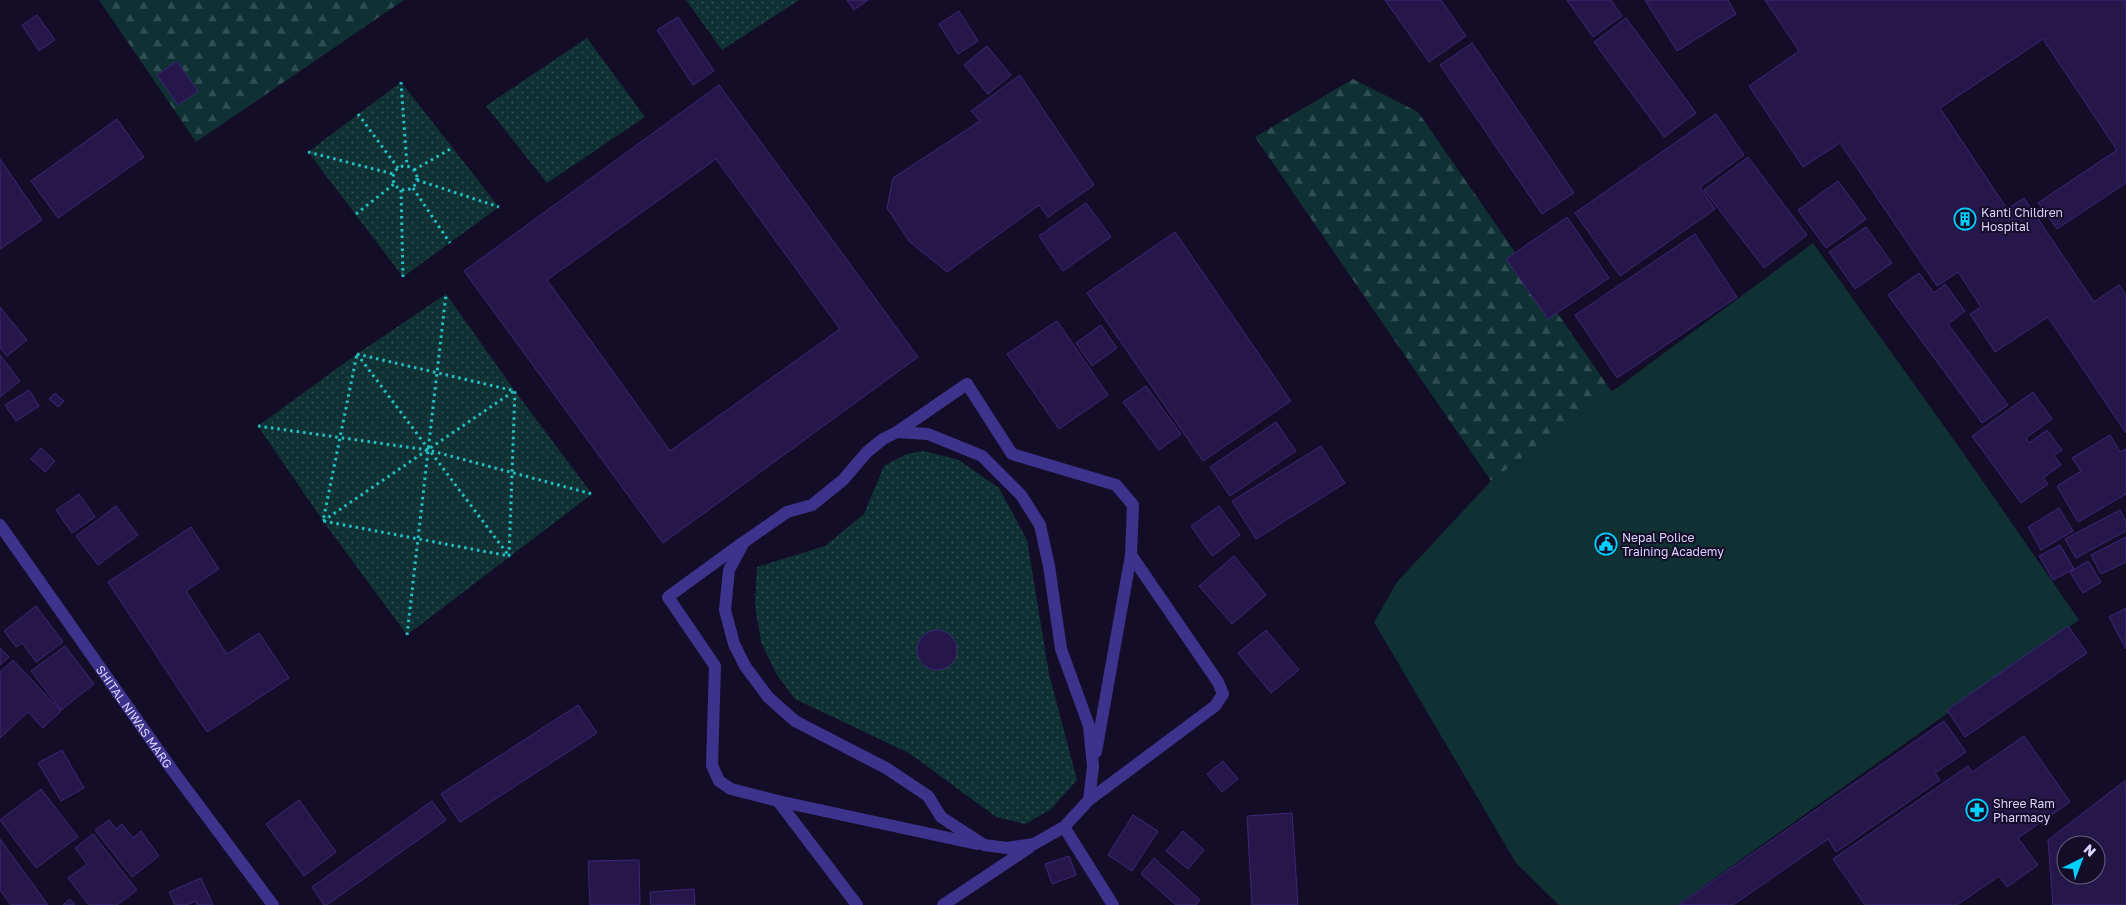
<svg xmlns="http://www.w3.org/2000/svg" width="2126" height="905" font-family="'Golos Text',sans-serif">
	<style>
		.green { fill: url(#green-dots) }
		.forest { fill: url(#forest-firs) }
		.pitch { fill: #0f3133 }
		.building { fill: #26174b; stroke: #3e267a; fill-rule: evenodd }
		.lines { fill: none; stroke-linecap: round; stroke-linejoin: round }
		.path { stroke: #22c1c5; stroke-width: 3; stroke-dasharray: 2.5 4; stroke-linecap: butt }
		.minor { stroke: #3e338c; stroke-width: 12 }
		.labels { text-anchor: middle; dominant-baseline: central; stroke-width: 4; stroke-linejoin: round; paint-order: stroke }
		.poi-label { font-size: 12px; fill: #dcd4ff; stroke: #140d28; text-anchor: start }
		.street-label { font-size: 12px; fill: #dcd4ff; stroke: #140d28 }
	</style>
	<defs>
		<pattern id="green-dots" width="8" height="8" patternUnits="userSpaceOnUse" patternTransform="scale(1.25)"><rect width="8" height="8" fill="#0f3133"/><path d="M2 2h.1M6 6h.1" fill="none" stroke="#314e52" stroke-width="1.8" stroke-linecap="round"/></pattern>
		<pattern id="forest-firs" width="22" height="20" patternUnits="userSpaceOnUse" patternTransform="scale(1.25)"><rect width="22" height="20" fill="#0f3133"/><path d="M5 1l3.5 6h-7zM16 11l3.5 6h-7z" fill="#314e52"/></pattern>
	</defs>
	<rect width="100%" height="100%" fill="#140d28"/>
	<g class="green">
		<path d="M686,0h113l-77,50z"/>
		<path d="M587,38l58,79 -98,66 -61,-77z"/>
		<path d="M401,82l98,125 -96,70 -95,-125z"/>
		<path d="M446,294l69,97 77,103 -185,141 -84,-114 -65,-95 99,-72z"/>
		<path d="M924,451l35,9 40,28 28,52 22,134 28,106 -27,30 -25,14 -29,-7 -87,-64 -114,-54 -18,-24 -16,-33 -6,-37 2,-38 68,-21 39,-32 20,-48 22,-12z"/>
	</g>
	<g class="forest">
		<path d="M99,0h305l-208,142z"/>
		<path d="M1353,79l65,33 194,280 -121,89 -236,-344z"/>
	</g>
	<path class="pitch" d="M1813,243l146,204 120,173 -402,285h-118l-43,-42 -142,-241 23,-40 94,-101z"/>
	<g class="building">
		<path d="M847,0h21l-14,10z"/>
		<path d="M1385,0h56l25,36 -37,26z"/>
		<path d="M1567,0h44l11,16 -29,21z"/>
		<path d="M1645,0h83l8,14 -59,37z"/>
		<path d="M1765,0h361v183l-69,46 -19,-26 79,-53 -74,-111 -103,69 67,101 17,-11 70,104 25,-17 7,10v138l-78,-116 -53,35 -25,-38 11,-7 -23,-35 -21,14 -97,-143 -37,24 -54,-81 50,-35z"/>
		<path d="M959,11l19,30 -20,13 -19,-30z"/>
		<path d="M37,15l18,25 -16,11 -17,-26z"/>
		<path d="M678,17l36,54 -21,14 -36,-55z"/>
		<path d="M1626,18l70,95 -32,24 -70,-95z"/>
		<path d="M1472,43l102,150 -32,21 -102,-149z"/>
		<path d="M987,46l24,29 -23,19 -24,-29z"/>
		<path d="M177,61l21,30 -20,14 -21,-30z"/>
		<path d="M1020,75l74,110 -46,32 -9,-12 -92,67 -37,-30 -23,-34 6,-30 87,-57 -9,-10z"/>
		<path d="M719,85l199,272 -255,186 -199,-272zM716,159l124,170 -170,122 -123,-171z"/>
		<path d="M1716,114l28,41 -44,32 15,22 -95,67 -45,-63z"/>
		<path d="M117,119l27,38 -86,61 -27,-37z"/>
		<path d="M1748,157l59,78 -43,33 -60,-78z"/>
		<path d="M0,159l42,61 -42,29z"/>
		<path d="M1838,181l28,38 -40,29 -28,-38z"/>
		<path d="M1086,203l25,34 -48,34 -24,-35z"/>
		<path d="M1567,217l42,61 -61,41 -42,-60z"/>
		<path d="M1866,227l26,36 -37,26 -26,-37z"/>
		<path d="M1175,232l116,169 -88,60 -116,-168z"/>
		<path d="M1695,234l42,63 -120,81 -42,-63z"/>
		<path d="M1919,273l15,20 11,-9 20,27 -17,13 60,81 -26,18 -94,-128z"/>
		<path d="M0,307l27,33 -20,16 -7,-8z"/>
		<path d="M1057,321l51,74 -49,34 -52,-75z"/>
		<path d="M1101,325l16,23 -25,18 -16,-23z"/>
		<path d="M0,355l20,26 -20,16z"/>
		<path d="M1146,386l35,48 -22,16 -36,-48z"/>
		<path d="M29,390l10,16 -23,15 -11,-16z"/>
		<path d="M2033,392l19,27 -26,19 3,5 18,-13 15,20 -8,5 7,10 -18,13 5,6 -27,19 -49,-67z"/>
		<path d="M55,393l9,8 -6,6 -9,-8z"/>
		<path d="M1276,422l20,29 -66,45 -20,-29z"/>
		<path d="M2110,435l10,17 6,-3v45l-48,28 -21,-36 24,-15 -9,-13z"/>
		<path d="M1321,446l24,37 -89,56 -24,-38z"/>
		<path d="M41,448l14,13 -10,11 -14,-13z"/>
		<path d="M79,494l16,23 -23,16 -16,-23z"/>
		<path d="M116,506l22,29 -40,30 -22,-29z"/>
		<path d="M1219,506l21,29 -28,21 -21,-30z"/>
		<path d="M2059,508l14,23 -32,19 -13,-23z"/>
		<path d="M2120,510l6,11v10l-50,27 -11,-19z"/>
		<path d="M191,527l28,42 -33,22 41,63 32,-21 30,45 -82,54 -99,-150z"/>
		<path d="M2126,537v25l-25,12 -10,-19z"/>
		<path d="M2060,545l14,24 -21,11 -14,-24z"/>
		<path d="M1234,556l32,39 -34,29 -33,-38z"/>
		<path d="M2088,561l13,21 -18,11 -13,-21z"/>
		<path d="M36,606l27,36 -27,20 -14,-19 -6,4 -12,-16z"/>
		<path d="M2126,608v41l-17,-32z"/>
		<path d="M2068,626l19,27 -122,84 -18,-27z"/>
		<circle cx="937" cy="650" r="20"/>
		<path d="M1266,630l33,40 -28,23 -33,-40z"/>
		<path d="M65,646l29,38 -33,26 -30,-39z"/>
		<path d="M0,648l9,9 -9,8z"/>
		<path d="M13,660l48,51 -18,17 -15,-16 -28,26v-66z"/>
		<path d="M578,705l19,28 -137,89 -19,-28z"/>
		<path d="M1944,721l22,31 -31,21 5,7 -104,72 -8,-13 -95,66h-55z"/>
		<path d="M2024,736l46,66 -52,36 20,27 -31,22 -8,-11 -42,29h-92l-32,-46 135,-93 4,6z"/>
		<path d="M62,750l22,38 -23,13 -23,-38z"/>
		<path d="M1223,761l15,18 -16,13 -15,-18z"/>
		<path d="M2126,780v125h-73l-5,-65zM2066,845h30v30h-30z"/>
		<path d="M41,789l37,48 -42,31 -36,-48z"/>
		<path d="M299,800l37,52 -32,24 -38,-52z"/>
		<path d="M432,801l14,19 -119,85h-3l-12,-18z"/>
		<path d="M1292,813l6,92h-46l-5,-89z"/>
		<path d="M1133,815l25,16 -26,40 -24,-16z"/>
		<path d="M109,820l7,9 6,-5 11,14 8,-7 18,25 -27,21 -37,-47z"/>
		<path d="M1183,831l21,19 -16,19 -22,-18z"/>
		<path d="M93,834l44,56 -20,15h-28l-21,-27 19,-14 -12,-16z"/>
		<path d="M0,839l48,66h-37l-11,-15z"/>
		<path d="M1069,856l7,19 -24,9 -7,-20z"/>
		<path d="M1154,858l46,42 -4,5h-20l-35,-31z"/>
		<path d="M639,860l1,45h-50l-2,-44z"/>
		<path d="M201,878l12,27h-16l-1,-4 -10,4h-11l-6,-13z"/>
		<path d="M694,889l1,16h-44l-1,-13z"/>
		<path d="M70,899l5,6h-12z"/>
	</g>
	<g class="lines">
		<g class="path">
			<path d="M401,82l6,84"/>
			<path d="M358,114l40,54"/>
			<path d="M308,152l85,22"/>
			<circle cx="405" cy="178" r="12"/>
			<path d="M414,170l38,-22"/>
			<path d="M417,180l82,27"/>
			<path d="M413,188l37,55"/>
			<path d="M401,190l2,87"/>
			<path d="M356,214l38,-30"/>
			<path d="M357,354l158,37 -6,165 -186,-35z"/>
			<path d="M357,354l152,202"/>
			<path d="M258,426l170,24 164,44"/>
			<path d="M323,521l191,-130"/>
			<path d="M407,635l39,-341"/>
		</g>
		<g class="minor">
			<path d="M897,432l31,2 54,22 39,39 19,30 9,41 12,83 28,77 4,40 -4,34 -25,27 -30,17 -27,4 -23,-3 -43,-28 -13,-21 -42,-28 -91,-47 -27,-24 -23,-31 -11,-22 -9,-34 4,-40 15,-28 43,-30 25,-7 31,-25 24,-28 16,-13z"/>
			<path d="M897,432l70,-48 45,70 104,31 17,20 -2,50 -35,197"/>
			<path id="s1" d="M0,525l173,246 100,134"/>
			<path d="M742,543l-74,54 47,69 -3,99 7,16 12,8 47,12 199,43"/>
			<path d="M1089,800l126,-94 8,-12 -5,-12 -87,-127"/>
			<path d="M778,801l79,104"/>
			<path d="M1064,827l49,78"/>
			<path d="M943,905l87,-58"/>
		</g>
	</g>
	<defs>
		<g id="building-ring" transform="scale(1.125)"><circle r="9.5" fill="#140d28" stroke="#00d0ff" stroke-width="1.5"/><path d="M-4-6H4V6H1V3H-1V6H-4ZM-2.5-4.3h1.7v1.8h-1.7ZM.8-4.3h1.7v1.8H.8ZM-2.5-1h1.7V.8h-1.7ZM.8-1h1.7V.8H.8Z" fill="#00d0ff"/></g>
		<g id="civic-ring" transform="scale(1.125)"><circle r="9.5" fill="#140d28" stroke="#00d0ff" stroke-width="1.5"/><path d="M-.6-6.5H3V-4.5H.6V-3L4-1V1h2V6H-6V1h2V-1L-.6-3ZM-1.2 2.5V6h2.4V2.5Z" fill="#00d0ff"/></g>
		<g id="pharmacy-ring" transform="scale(1.125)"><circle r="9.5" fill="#140d28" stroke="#00d0ff" stroke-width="1.5"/><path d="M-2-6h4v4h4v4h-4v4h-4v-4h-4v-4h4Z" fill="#00d0ff"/></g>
	</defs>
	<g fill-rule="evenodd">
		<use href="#building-ring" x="1965" y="219"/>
		<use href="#civic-ring" x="1606" y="544"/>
		<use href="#pharmacy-ring" x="1977" y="810"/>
	</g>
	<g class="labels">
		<g class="poi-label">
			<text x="1981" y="212">Kanti Children<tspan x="1981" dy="14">Hospital</tspan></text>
			<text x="1622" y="537">Nepal Police<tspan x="1622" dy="14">Training Academy</tspan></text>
			<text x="1993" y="803">Shree Ram<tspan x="1993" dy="14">Pharmacy</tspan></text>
		</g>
		<g class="street-label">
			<text stroke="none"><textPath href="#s1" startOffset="234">SHITAL NIWAS MARG</textPath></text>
		</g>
	</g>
	<g transform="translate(2081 860) rotate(42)"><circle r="24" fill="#140d28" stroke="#645d7e"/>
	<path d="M0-4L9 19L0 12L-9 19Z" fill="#00d0ff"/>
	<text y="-8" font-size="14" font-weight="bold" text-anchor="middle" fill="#dcd4ff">N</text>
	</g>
</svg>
